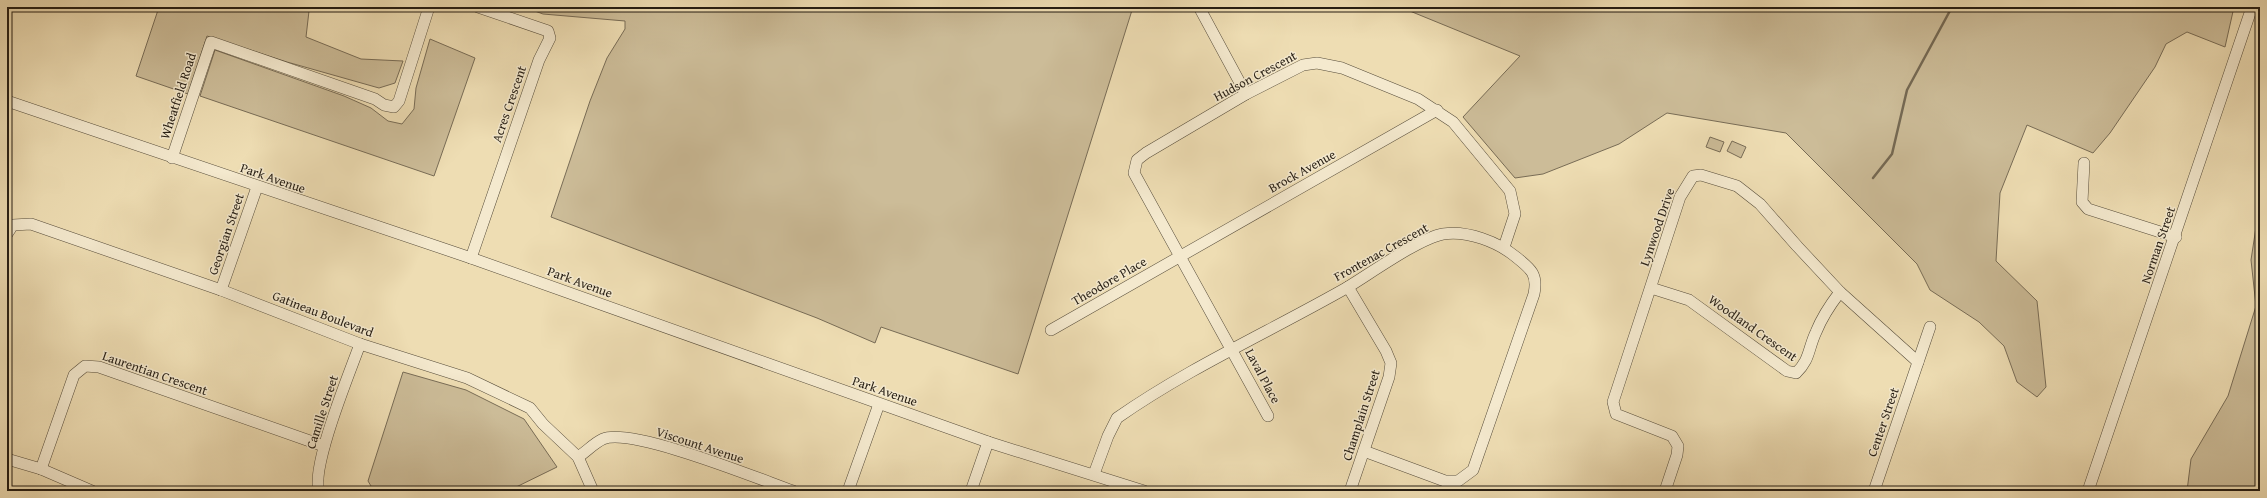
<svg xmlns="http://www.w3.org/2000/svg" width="2267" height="498" font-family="'Gentium Book Plus',serif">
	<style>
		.green { fill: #ccbc98; stroke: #786c56 }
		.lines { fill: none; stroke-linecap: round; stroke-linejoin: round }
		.stream { stroke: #756953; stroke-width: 2.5 }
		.minor-casing { stroke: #574d3b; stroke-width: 12 }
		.minor { stroke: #f4e9ce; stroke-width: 11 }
		.labels { text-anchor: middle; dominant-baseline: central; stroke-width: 3; stroke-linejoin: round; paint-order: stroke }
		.street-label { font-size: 13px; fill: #251d13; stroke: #f4e9ce }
	</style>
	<rect width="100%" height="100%" fill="#eeddb3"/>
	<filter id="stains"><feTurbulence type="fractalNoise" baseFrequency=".005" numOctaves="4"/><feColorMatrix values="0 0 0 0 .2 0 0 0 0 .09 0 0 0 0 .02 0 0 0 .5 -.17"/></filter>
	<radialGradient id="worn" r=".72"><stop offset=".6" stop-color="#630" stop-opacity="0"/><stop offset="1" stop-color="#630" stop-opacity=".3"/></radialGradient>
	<g class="green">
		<path d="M159,7h138l12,4 -3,26 55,22 42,2 -8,22 -16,5 -92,-26 -80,-26 -19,58 -52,-18z"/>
		<path d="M524,7h609l-115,367 -137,-47 -6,16 -58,-25 -266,-101 39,-116 17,-43 18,-29v-8l-82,-7z"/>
		<path d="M1400,7h834l-9,40 -38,-15 -21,12 -11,23 -45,66 -17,20 -66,-28 -27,68 -4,68 41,40 9,86 -9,10 -20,-15 -13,-36 -25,-24 -49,-32 -13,-26 -131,-131 -119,-20 -48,31 -76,30 -28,4 -52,-61 57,-61z"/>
		<path d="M430,39l45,19 -41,118 -234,-80 15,-46 129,46 27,12 17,13 14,3 12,-15 2,-21z"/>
		<path d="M1710,137l14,5 -4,10 -14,-5z"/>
		<path d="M1732,141l14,6 -5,11 -14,-7z"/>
		<path d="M2260,201v290h-73l4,-32 37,-63 28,-90 -5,-46z"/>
		<path d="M403,372l63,18 58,29 33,48 -49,24h-134l-6,-10z"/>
	</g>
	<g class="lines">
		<path class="stream" d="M1873,178l19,-24 15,-64 45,-83"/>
		<g class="minor-casing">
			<g id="minor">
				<path d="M1199,7l47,87"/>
				<path d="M7,101l464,157 517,184 156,49"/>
				<path d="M172,158l39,-116 164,57 9,6 10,2 5,-6 30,-94"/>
				<path d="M2084,163l-2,39 6,7 88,28"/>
				<path d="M7,234l6,-9 18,-1 190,66 139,54 107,34 63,30 13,16 35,33 15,34"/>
				<path d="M471,258l68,-198 11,-22 -2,-7 -70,-24"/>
				<path d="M1348,287l38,64 5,12 -2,14 -39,114"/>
				<path d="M1651,288l38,12 98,71 9,2c14,-13 12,-24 20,-41 6,-15 14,-27 24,-40"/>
				<path d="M221,290l36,-103"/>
				<path d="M1051,330l386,-220"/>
				<path d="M1268,416l-134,-243 3,-13 9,-7 100,-59 57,-29 14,-2 25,5 76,31 35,23 57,69 5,23 -11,33"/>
				<path d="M578,457c8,-5 16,-14 25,-18 29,-12 156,40 190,52"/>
				<path d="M7,459l34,10 51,22"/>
				<path d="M41,469l33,-94 11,-9 14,1 225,79"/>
				<path d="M1094,474l14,-38 9,-18c73,-51 154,-87 231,-131 23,-14 72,-49 95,-53 24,-4 55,8 73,23 15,12 22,17 18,37l-61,176 -15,11h-13l-81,-30"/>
				<path d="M319,491c-8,-25 31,-119 41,-147"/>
				<path d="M848,491l31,-87"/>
				<path d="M971,491l17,-49"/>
				<path d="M1665,491l12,-36 1,-9 -6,-10 -56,-22 -3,-12 67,-205 13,-21 8,-1 36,11 23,18 37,42 43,46 78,70"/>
				<path d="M1874,491l56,-164"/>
				<path d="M2088,491l164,-484"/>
			</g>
		</g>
		<use href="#minor" class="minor"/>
	</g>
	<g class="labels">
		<g class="street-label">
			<text transform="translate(1255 76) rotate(-28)">Hudson Crescent</text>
			<text transform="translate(178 96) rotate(-72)">Wheatfield Road</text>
			<text transform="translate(509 104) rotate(-71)">Acres Crescent</text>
			<text transform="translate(1302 171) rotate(-29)">Brock Avenue</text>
			<text transform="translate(273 178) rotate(19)">Park Avenue</text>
			<text transform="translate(1657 227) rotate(-71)">Lynwood Drive</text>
			<text transform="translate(226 234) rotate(-71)">Georgian Street</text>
			<text transform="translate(2158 245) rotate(-71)">Norman Street</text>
			<text transform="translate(1381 252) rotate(-29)">Frontenac Crescent</text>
			<text transform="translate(1109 281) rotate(-30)">Theodore Place</text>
			<text transform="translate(580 282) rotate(20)">Park Avenue</text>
			<text transform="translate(323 314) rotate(21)">Gatineau Boulevard</text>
			<text transform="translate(1753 328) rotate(35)">Woodland Crescent</text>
			<text transform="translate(155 373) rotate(19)">Laurentian Crescent</text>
			<text transform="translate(1263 376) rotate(62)">Laval Place</text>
			<text transform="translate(885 391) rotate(19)">Park Avenue</text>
			<text transform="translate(322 412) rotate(-72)">Camille Street</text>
			<text transform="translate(1361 415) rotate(-72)">Champlain Street</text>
			<text transform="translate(1883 422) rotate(-71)">Center Street</text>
			<text transform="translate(700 445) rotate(18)">Viscount Avenue</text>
		</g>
	</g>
	<rect width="2267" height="498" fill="none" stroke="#eeddb3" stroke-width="24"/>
	<rect x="8" y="8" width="2251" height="482" fill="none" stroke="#251d13" stroke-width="2"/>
	<rect x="12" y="12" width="2243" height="474" fill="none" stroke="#251d13"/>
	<rect width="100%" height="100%" filter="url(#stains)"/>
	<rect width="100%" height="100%" fill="url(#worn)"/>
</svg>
